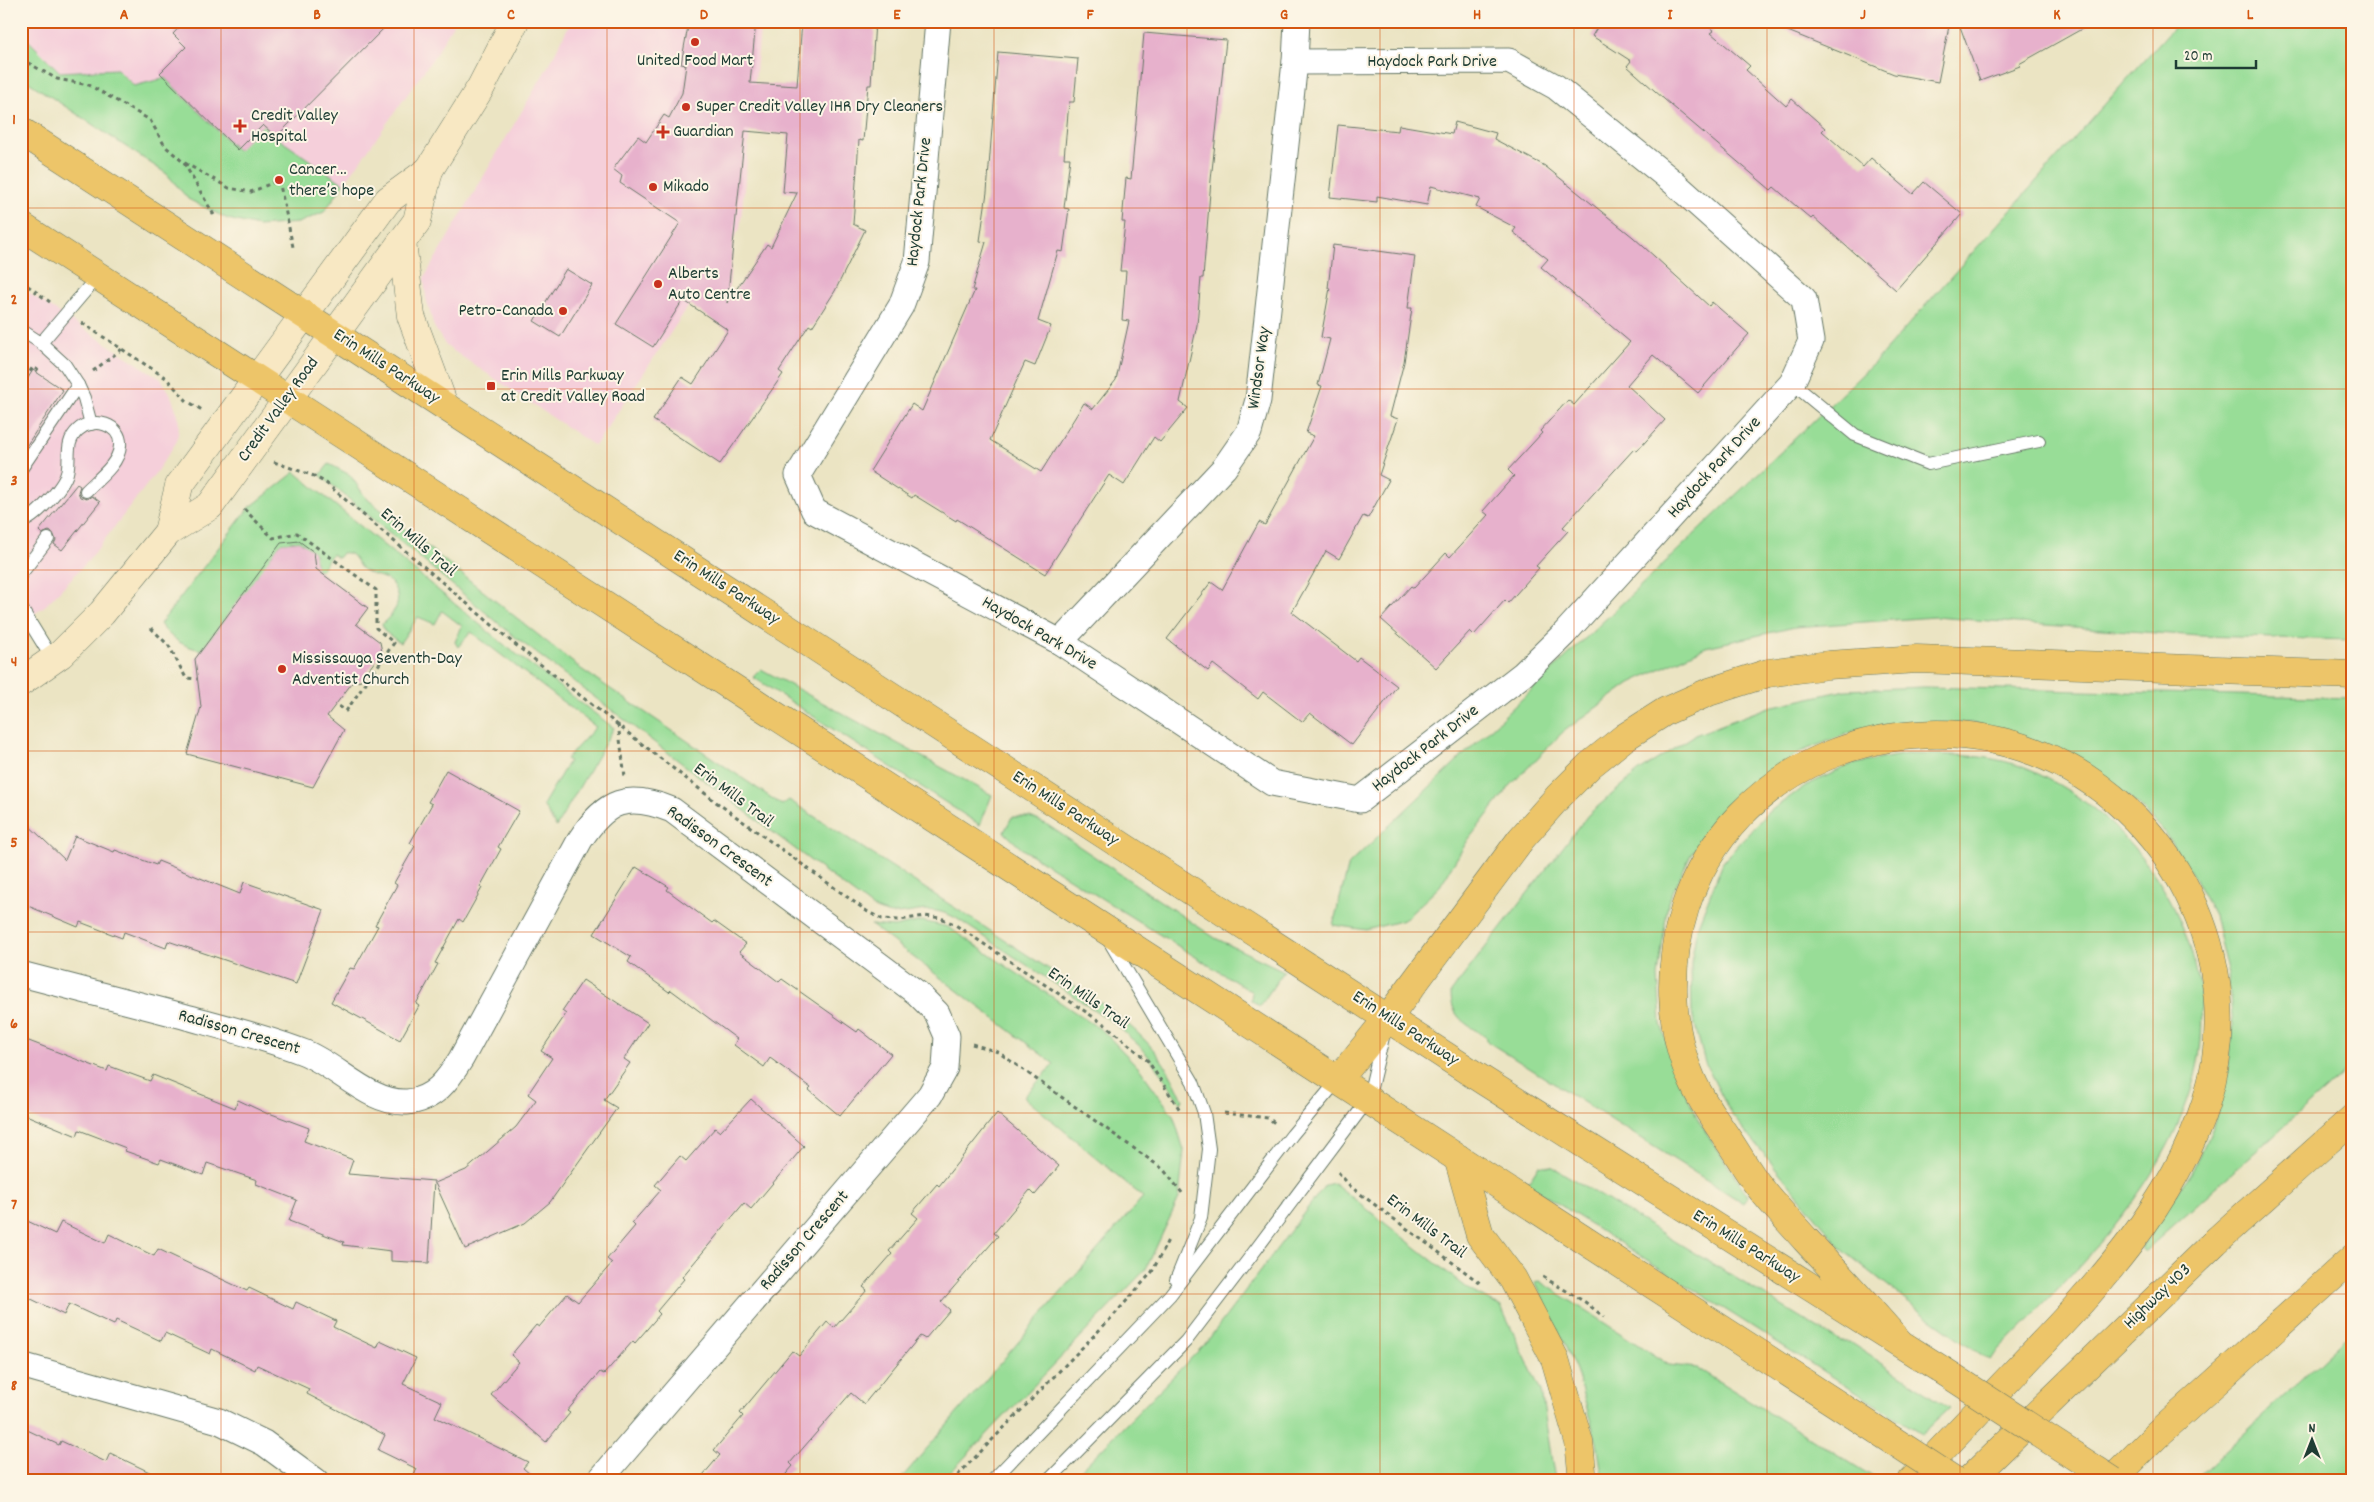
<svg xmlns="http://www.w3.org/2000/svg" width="2374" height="1502" font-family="Dekko,sans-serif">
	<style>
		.built { fill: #f5cfda }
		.green { fill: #98dd97; stroke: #5c8d66 }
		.building { fill: #e7b1cc; fill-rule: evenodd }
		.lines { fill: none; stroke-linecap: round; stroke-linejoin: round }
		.lane-casing { stroke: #676; stroke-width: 14 }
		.street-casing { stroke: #676; stroke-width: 27 }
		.secondary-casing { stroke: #676; stroke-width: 29 }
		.primary-casing { stroke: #676; stroke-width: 29 }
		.highway-casing { stroke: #676; stroke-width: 29 }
		.path { stroke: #676; stroke-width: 3; stroke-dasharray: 4 4; stroke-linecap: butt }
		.lane { stroke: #fff; stroke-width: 12 }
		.street { stroke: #fff; stroke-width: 25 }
		.secondary { stroke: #f8e8c3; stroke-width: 28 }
		.primary { stroke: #edc569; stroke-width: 28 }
		.highway { stroke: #edc569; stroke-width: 28 }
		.primary-bridge-casing { stroke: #676; stroke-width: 29; stroke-linecap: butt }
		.primary-bridge { stroke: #edc569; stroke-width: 28 }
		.grid { fill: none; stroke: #d45610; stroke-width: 1; stroke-opacity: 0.55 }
		.poi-dot { fill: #c8321e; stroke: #fcf5e5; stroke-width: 2 }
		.labels { text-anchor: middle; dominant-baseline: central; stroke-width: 4; stroke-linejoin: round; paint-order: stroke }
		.poi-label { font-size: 18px; fill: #1f3d34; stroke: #fcf5e5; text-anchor: start }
		.street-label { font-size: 18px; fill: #1f3d34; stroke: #fcf5e5 }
		.neatline { fill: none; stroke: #d45610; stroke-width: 2 }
		.grid-label { font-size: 16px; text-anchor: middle; font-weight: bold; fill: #d45610 }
	</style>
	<rect width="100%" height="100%" fill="#fcf5e5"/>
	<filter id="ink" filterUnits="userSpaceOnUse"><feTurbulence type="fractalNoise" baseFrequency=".02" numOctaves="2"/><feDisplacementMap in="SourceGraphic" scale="10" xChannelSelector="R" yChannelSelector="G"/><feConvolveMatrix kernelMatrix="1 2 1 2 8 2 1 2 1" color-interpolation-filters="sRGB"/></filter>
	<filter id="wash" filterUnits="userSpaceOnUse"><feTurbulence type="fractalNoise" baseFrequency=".0096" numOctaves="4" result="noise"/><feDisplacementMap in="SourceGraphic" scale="20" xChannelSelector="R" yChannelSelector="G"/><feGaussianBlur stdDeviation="1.12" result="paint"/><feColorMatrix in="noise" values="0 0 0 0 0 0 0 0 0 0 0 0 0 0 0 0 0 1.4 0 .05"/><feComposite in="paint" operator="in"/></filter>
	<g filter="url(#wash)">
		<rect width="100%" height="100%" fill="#ebe4c3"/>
		<g class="built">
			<path d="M21,21h434l-19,33 -112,158 -26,11 -40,3 -30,-7 -40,-20 -21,-25 -146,-97z"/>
			<path d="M571,21h190l-21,208 -145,217 -149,-100 -12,-19 -8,-29 -2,-20 126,-215z"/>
			<path d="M21,288l140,91 9,14 8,22 1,10 -2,16 -22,33 -66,86 -43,45 -25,19z"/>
		</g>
		<g class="green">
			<path d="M2179,21h174v619l-154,-4 -265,-19 -139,10 -89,20 -76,36 -67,49 -53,54 -42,54 -28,46 -36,34 -38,10 -33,-5 16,-61 525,-501z"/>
			<path d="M21,33l39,39 57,-3 17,17 31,-8 72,72 26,-25 13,12 68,47 -20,28 -26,11 -40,3 -30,-7 -40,-20 -21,-25 -146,-97z"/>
			<path d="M329,464l21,11 16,23 215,171 201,136 7,-5 320,208c38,32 54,46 74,92l-3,3 -13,-21 -24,-33 -29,-26 -158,-105c-28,-14 -36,-5 -63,-4 -6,0 -14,-4 -20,-6l-358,-271 -195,-162z"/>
			<path d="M295,472l212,175 107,81 -58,99 -13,-22 26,-44 -3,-2 30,-32 -125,-95 -13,15 -3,-5 7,-16 -20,-15 -7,13 -17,-7 -18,26 -16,-12 -2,-7c5,-5 10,-9 13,-15 6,-8 1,-25 -9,-30 -7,-3 -15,-5 -21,-8 -10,-6 -9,-20 -23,-18l-4,5 -6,-4 -12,17 -4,-2 -2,-17 -15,-11 -18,2 -11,15 1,13 -11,1 -58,78c-18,-3 -31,-11 -42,-26l88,-115z"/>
			<path d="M761,669l231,126 -12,30 -227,-148z"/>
			<path d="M1924,687l429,11v366l-208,187 -3,-4 54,-82 19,-45 10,-36 8,-59 -5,-50 -14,-60 -20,-38 -32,-48 -33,-33 -101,-58 -56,-15h-62l-53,7 -57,22 -57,38 -52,64 -23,48 -10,74 3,48 15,50 24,49 48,73 -5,7 -258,-163 2,-2c-21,-15 -36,-19 -36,-46l137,-177 50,-43 57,-37 74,-28 77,-17z"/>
			<path d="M1906,754c39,1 82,-1 119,14 121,50 208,191 166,322 -33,106 -126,192 -202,270l-64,-45 -81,-64 -113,-137 -26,-51 -13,-50 -1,-50 6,-35 26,-66 43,-48 39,-28 45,-21z"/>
			<path d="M1012,817h18l16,7 169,114 69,33 -24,35 -9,-6 1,-8 -230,-143 -18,-17z"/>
			<path d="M922,921l26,6 155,104 36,37 34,47 11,35 -5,48 -33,71 -204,212h-43l244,-284 -119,-100 30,-33 -183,-139 23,2z"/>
			<path d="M1539,1165l14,2 288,175h8l101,66 -28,26 -395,-250z"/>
			<path d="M1334,1183l137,108 30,16 40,84 14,90h-485l135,-137 120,-159z"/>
			<path d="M1540,1281l129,84 28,3 181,112 -275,1 -6,-38 -22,-76 -40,-85z"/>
			<path d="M2353,1331v150h-159z"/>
		</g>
		<g id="blocks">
			<g class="building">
				<path d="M185,21h206l-115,116 -13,-12 -25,25 -78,-77 26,-26 -13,-13z"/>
				<path d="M689,21h67l-6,62 47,3 5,-65h73l-4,64h-3l-5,56 -4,-1 -6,84 12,6 -30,61 -23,36 -3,-2 -30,46 4,3 -63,90 -67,-44 29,-43 11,7 35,-54 -45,-30 -30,47 -37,-23 64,-101 -60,-40 2,-7 -9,-7 25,-33 8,6 18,-27 5,3 13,-25 4,-28 -5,-1zM745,131l43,4 -5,57 14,1 -26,54 -4,-3 -40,59z"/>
				<path d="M1601,21h101l12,10 -3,2 39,33 -4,4 40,36 6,-7 33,29 -3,3 41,36 8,-9 42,36 11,-12 38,32 -66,76 -83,-73 -2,2 -37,-32 -3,3 -107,-91 -37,-33 4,-5 -39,-25z"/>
				<path d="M1763,21h187l-12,61 -44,-8z"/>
				<path d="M1958,21h138l-77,43 1,2 -40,15z"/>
				<path d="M1144,33l82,7 -15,140 -8,98h-2l-4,47 -17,77 8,6 -28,34 -6,-5 -30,48 -15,-10 -64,99 -88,-55 -1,2 -42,-26 -2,3 -42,-27 42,-67 10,7 53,-121h-3l14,-48 -6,-1 7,-49 11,-140 80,7 -4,43h-5l-5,56h6l-6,50 5,1 -6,43 -5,-1 -20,70 13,5 -16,40 -10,-4 -35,78 51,32 43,-69 9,6 23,-29 13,-59 -7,-1 4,-49h-6l5,-49h-3l4,-44 5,1z"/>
				<path d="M1455,122l41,11 -2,6 51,27 88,71 76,69 3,-4 37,32 -51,59 -45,-38 -26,30 38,35 -28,31 -3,-2 -71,78 5,4 -32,35 3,2 -31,35 -3,-3 -31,35 -4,-4 -34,37 -55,-49 30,-33 3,2 32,-35 4,4 38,-42 -5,-4 31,-35 -6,-6 34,-37 -2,-2 28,-31 6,5 56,-63 -89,-75 7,-8 -35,-27 3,-4 -40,-21 4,-8 -49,-13 -4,19 -50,-9v6l-47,-5 8,-72 60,6 1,-6 53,9z"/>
				<path d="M1333,245l82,11 -7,52h4l-8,54 -14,54 8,3 -19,56 10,5 -21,38 -5,-2 -24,43 -13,-8 -34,61 64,49 3,-4 38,29 -45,59 -42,-32 -8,9 -39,-30 -5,7 -45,-35 -5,7 -41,-32 44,-57 11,8 37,-68 6,3 49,-89 -8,-3 16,-47 -4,-1 12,-46 -9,-2 9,-49h-2z"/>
				<path d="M566,269l26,16 -32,52 -26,-16z"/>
				<path d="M33,370l30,20 -42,64v-65z"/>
				<path d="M77,484l3,2 -2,6 2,5 7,2 5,-3 8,6 -38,48 -8,-6 2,-4 -3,-7 -4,-2 -7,3 -3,-3z"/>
				<path d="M299,541l15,11 2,17 52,39 -12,16 24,18 2,10 -23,30 -4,-3 -28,37 17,14 -31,57 -126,-33 14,-47 -6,-48 86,-116z"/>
				<path d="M446,770l73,41 -21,36 3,2 -21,38 2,1 -19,34 -4,-3 -24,44 3,1 -22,40 3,2 -19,34 -69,-38 19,-34 4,1 24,-43 -3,-1 22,-40 -3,-2 21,-37 -5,-3 22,-39 -4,-2z"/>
				<path d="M21,818l44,42 10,-24 39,16 1,-2 41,15 2,-4 82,33 4,-12 80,28 -28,74 -128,-43 -2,7 -42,-16 -2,6 -42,-16 -2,5 -57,-24z"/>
				<path d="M636,867l33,20 -2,3 45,33 2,-2 32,23 -7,8 40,30 3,-3 75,53 2,-3 32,25 -51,62 -31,-26 2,-2 -41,-30 -6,9 -30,-22 3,-6 -66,-49 -2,2 -41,-30 3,-5 -37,-23z"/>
				<path d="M583,980l65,43 -24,36 6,4 -26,37 13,8 -67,94 -25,21 -60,26 -30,-66 31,-13 50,-43 20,-27 -8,-6 24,-36 -11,-7 25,-37 -4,-3z"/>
				<path d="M21,1038l86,33 2,-5 41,15 3,-6 82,33 3,-8 30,14 1,-1 40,15 -5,13 49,19 -5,14 86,7 -5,82 -38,-2v-10l-48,-6 1,-3 -55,-21 8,-21 -41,-16 1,-4 -50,-17 -4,12 -42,-16 -2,4 -34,-12 1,-3 -47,-18 -2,6 -56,-23z"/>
				<path d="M751,1099l53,47 -53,63 -7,-6 -62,74 2,2 -27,32 3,3 -25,29 -2,-2 -29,33 -4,-2 -33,39 3,2 -24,29 -55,-47 28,-33 -8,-7 25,-30 3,2 28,-33 11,8 34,-39 -5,-4 28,-33 -3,-3 29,-33 -6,-5 25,-29 6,5 29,-33 5,4z"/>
				<path d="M997,1113l62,53 -24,29 -5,-5 -36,43 4,3 -57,66 9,8 -25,29 -5,-3 -56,68 -13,-11 -61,70 3,3 -13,15h-82l22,-26 -6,-5 29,-34 -3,-3 52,-62 7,5 28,-34 7,6 33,-38 -4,-3 29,-33 -3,-3 29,-33 -6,-5 25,-29 2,2z"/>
				<path d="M21,1218l34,16 6,-12 44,21 4,-9 45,22 4,-7 89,42 2,-3 44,21 3,-7 40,19 -3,6 44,21 3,-7 36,17 -13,26 39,18 -7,15 93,45 -5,6 15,13h-127l6,-12 -39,-19 7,-15 -78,-41 2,-5 -52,-24 -2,5 -43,-21 -2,5 -45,-21 -4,8 -45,-21 -2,5 -45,-21 -5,11 -43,-21z"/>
				<path d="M21,1427l38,18 2,-4 45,21 4,-9 58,28h-147z"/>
			</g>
		</g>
	</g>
	<g filter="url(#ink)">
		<use href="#blocks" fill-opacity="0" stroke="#676" stroke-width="1"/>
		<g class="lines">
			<g class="lane-casing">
				<g id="lane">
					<path d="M21,330l20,13 57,-67"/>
					<path d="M1792,383l63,52 73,29 111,-23"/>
					<path d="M78,385l6,13 7,26"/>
					<path d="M21,469l57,-84 -13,-20 -24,-22"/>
					<path d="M21,522c14,-3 43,-36 46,-49 4,-16 -3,-30 11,-43 15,-14 44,-6 42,16 -1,18 -22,33 -34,45"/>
					<path d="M21,574l27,-35"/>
					<path d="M21,608l32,52"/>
					<path d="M1108,939l85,143 11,31 5,36 -8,69 -25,62"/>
					<path d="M992,1481l178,-186 122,-160 46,-55"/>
					<path d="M1048,1481l138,-140 62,-81 120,-160 16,-67"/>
				</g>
			</g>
			<g class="street-casing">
				<g id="street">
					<path d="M938,21l-21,241 -16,44 -103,169 16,36 246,131 212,141 88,17 163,-126 41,-40 228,-251 19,-42 -7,-42 -132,-118 -116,-94 -47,-26 -214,1"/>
					<path d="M1060,642l164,-174 25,-36 9,-32 37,-338 2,-41"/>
					<path d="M21,974c54,14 108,28 162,42 40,11 81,21 120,36 34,13 66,52 104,50 27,-2 41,-22 54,-43l119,-219c26,-40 47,-48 92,-30l245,183 20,20 10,23 -2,32 -15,27 -331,386"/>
					<path d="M21,1365l198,56 45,22 52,38"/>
				</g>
			</g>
			<g class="secondary-casing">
				<g id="secondary">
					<path d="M402,242l9,74 33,89"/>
					<path d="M168,532l11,-46 209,-286 41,-30"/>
					<path d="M21,682l40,-28 41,-41 66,-81 42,-26 207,-285 12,-51 52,-83 34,-66"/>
				</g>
			</g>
			<g class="primary-casing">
				<g id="primary">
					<path d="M21,131l1463,950 458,289"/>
					<path d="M21,226l1859,1206"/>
					<path d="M1338,1080l50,-62"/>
				</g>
			</g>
			<g class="highway-casing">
				<g id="highway">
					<path d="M1388,1018l133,-179 37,-42 32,-32 35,-28 41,-26 43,-19 59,-19 60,-8 89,-6 436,16"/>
					<path d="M1458,1158l22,77 33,44 42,80 24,83 4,39"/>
					<path d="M1899,1342c-31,-35 -62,-69 -94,-103 -14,-16 -30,-32 -43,-49 -12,-14 -21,-31 -31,-46 -14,-21 -29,-41 -39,-64 -24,-52 -24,-118 -7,-172 46,-144 213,-208 350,-156 137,53 216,210 171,350 -33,104 -111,187 -185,264 -36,38 -73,77 -109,115"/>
					<path d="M1968,1481l247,-239 138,-124"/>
					<path d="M2111,1481l46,-46 196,-177"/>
				</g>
			</g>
			<g class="path">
				<path d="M21,59l36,20 32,6 61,35 15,26 18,16 46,26 22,4 28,-12 14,67"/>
				<path d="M184,163l31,54"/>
				<path d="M21,281l29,21"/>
				<path d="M82,323l84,55 21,23 15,9"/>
				<path d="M93,371l29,-22"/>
				<path d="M21,385l12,-18 6,4"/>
				<path d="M274,462l40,14 12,7 186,159 204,160 152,110 14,7 18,1 25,-4 16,2 13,6 153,102 41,35 32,49"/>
				<path d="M244,509l29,29 24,-5 79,57v38l18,15 -48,68 -10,-7"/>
				<path d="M151,628l18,18 17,32 11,1"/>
				<path d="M618,724l7,53"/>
				<path d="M972,1044l26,8 165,117 20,25"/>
				<path d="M1224,1113l44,5 8,6"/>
				<path d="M1338,1172l13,15 129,96"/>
				<path d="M1543,1277l42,25 19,15"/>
				<path d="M952,1481l163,-167 37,-42 17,-34"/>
			</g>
			<use href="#lane" class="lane"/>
			<use href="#street" class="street"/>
			<use href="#secondary" class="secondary"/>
			<use href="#primary" class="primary"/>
			<use href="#highway" class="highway"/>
			<g class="primary-bridge-casing">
				<g id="primary-bridge">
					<path d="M1942,1370l171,111"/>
					<path d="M1880,1432l75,49"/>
				</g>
			</g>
			<use href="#primary-bridge" class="primary-bridge"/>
		</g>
	</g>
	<path class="grid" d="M221,21v1460M414,21v1460M607,21v1460M800,21v1460M994,21v1460M1187,21v1460M1380,21v1460M1574,21v1460M1767,21v1460M1960,21v1460M2153,21v1460M21,208h2332M21,389h2332M21,570h2332M21,751h2332M21,932h2332M21,1113h2332M21,1294h2332"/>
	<g class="poi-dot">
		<circle cx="695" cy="42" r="5"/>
		<circle cx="686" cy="107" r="5"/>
		<path d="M237.5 118.5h5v5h5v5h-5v5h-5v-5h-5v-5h5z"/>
		<path d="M660.5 124.5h5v5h5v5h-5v5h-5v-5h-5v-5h5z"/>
		<circle cx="279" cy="180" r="5"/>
		<circle cx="653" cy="187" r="5"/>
		<circle cx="658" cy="284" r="5"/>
		<circle cx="563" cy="311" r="5"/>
		<rect x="486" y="381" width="10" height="10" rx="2.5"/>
		<circle cx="282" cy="669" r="5"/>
	</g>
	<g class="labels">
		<g class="poi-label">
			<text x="695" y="61" text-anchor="middle">United Food Mart</text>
			<text x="696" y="107">Super Credit Valley 1HR Dry Cleaners</text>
			<text x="251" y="116">Credit Valley<tspan x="251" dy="21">Hospital</tspan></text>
			<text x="673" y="132">Guardian</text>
			<text x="289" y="170">Cancer…<tspan x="289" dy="21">there’s hope</tspan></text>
			<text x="663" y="187">Mikado</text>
			<text x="668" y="274">Alberts<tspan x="668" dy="21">Auto Centre</tspan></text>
			<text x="553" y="311" text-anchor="end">Petro-Canada</text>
			<text x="501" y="376">Erin Mills Parkway<tspan x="501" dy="21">at Credit Valley Road</tspan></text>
			<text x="292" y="659">Mississauga Seventh-Day<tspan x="292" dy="21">Adventist Church</tspan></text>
		</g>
		<g class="street-label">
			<text x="1432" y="62">Haydock Park Drive</text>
			<text transform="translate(920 202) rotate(-84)">Haydock Park Drive</text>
			<text transform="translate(386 367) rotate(33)">Erin Mills Parkway</text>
			<text transform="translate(1260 368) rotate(-82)">Windsor Way</text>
			<text transform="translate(279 410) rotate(-54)">Credit Valley Road</text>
			<text transform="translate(1715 468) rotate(-48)">Haydock Park Drive</text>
			<text transform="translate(418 543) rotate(41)">Erin Mills Trail</text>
			<text transform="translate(726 588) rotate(33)">Erin Mills Parkway</text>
			<text transform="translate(1039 634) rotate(30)">Haydock Park Drive</text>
			<text transform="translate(1426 749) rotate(-38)">Haydock Park Drive</text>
			<text transform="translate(733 796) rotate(37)">Erin Mills Trail</text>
			<text transform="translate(1065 809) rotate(33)">Erin Mills Parkway</text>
			<text transform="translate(719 847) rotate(36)">Radisson Crescent</text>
			<text transform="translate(1088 999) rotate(35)">Erin Mills Trail</text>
			<text transform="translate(1405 1029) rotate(33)">Erin Mills Parkway</text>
			<text transform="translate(239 1033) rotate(16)">Radisson Crescent</text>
			<text transform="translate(1426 1227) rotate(37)">Erin Mills Trail</text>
			<text transform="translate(805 1241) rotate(-49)">Radisson Crescent</text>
			<text transform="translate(1746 1247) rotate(32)">Erin Mills Parkway</text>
			<text transform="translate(2158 1297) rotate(-44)">Highway 403</text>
		</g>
	</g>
	<rect width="2374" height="1502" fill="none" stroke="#fcf5e5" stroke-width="55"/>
	<g transform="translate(2312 1440)" stroke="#fcf5e5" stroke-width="4" paint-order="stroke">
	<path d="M0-4L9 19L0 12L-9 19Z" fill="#1f3d34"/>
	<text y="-8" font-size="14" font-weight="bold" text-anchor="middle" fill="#1f3d34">N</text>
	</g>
	<path d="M2176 60v8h80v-8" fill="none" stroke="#1f3d34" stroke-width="2.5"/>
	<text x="2184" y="60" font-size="15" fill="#1f3d34" stroke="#fcf5e5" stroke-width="4" paint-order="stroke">20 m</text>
	<rect x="28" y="28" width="2318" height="1446" class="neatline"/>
	<g class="grid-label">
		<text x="124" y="19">A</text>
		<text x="317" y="19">B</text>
		<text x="511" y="19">C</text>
		<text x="704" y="19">D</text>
		<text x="897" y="19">E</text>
		<text x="1090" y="19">F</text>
		<text x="1284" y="19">G</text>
		<text x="1477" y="19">H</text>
		<text x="1670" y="19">I</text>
		<text x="1863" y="19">J</text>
		<text x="2057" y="19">K</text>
		<text x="2250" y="19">L</text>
		<text x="14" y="124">1</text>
		<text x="14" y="304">2</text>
		<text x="14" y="485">3</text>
		<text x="14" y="666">4</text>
		<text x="14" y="847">5</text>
		<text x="14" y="1028">6</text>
		<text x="14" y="1209">7</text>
		<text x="14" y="1390">8</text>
	</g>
</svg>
